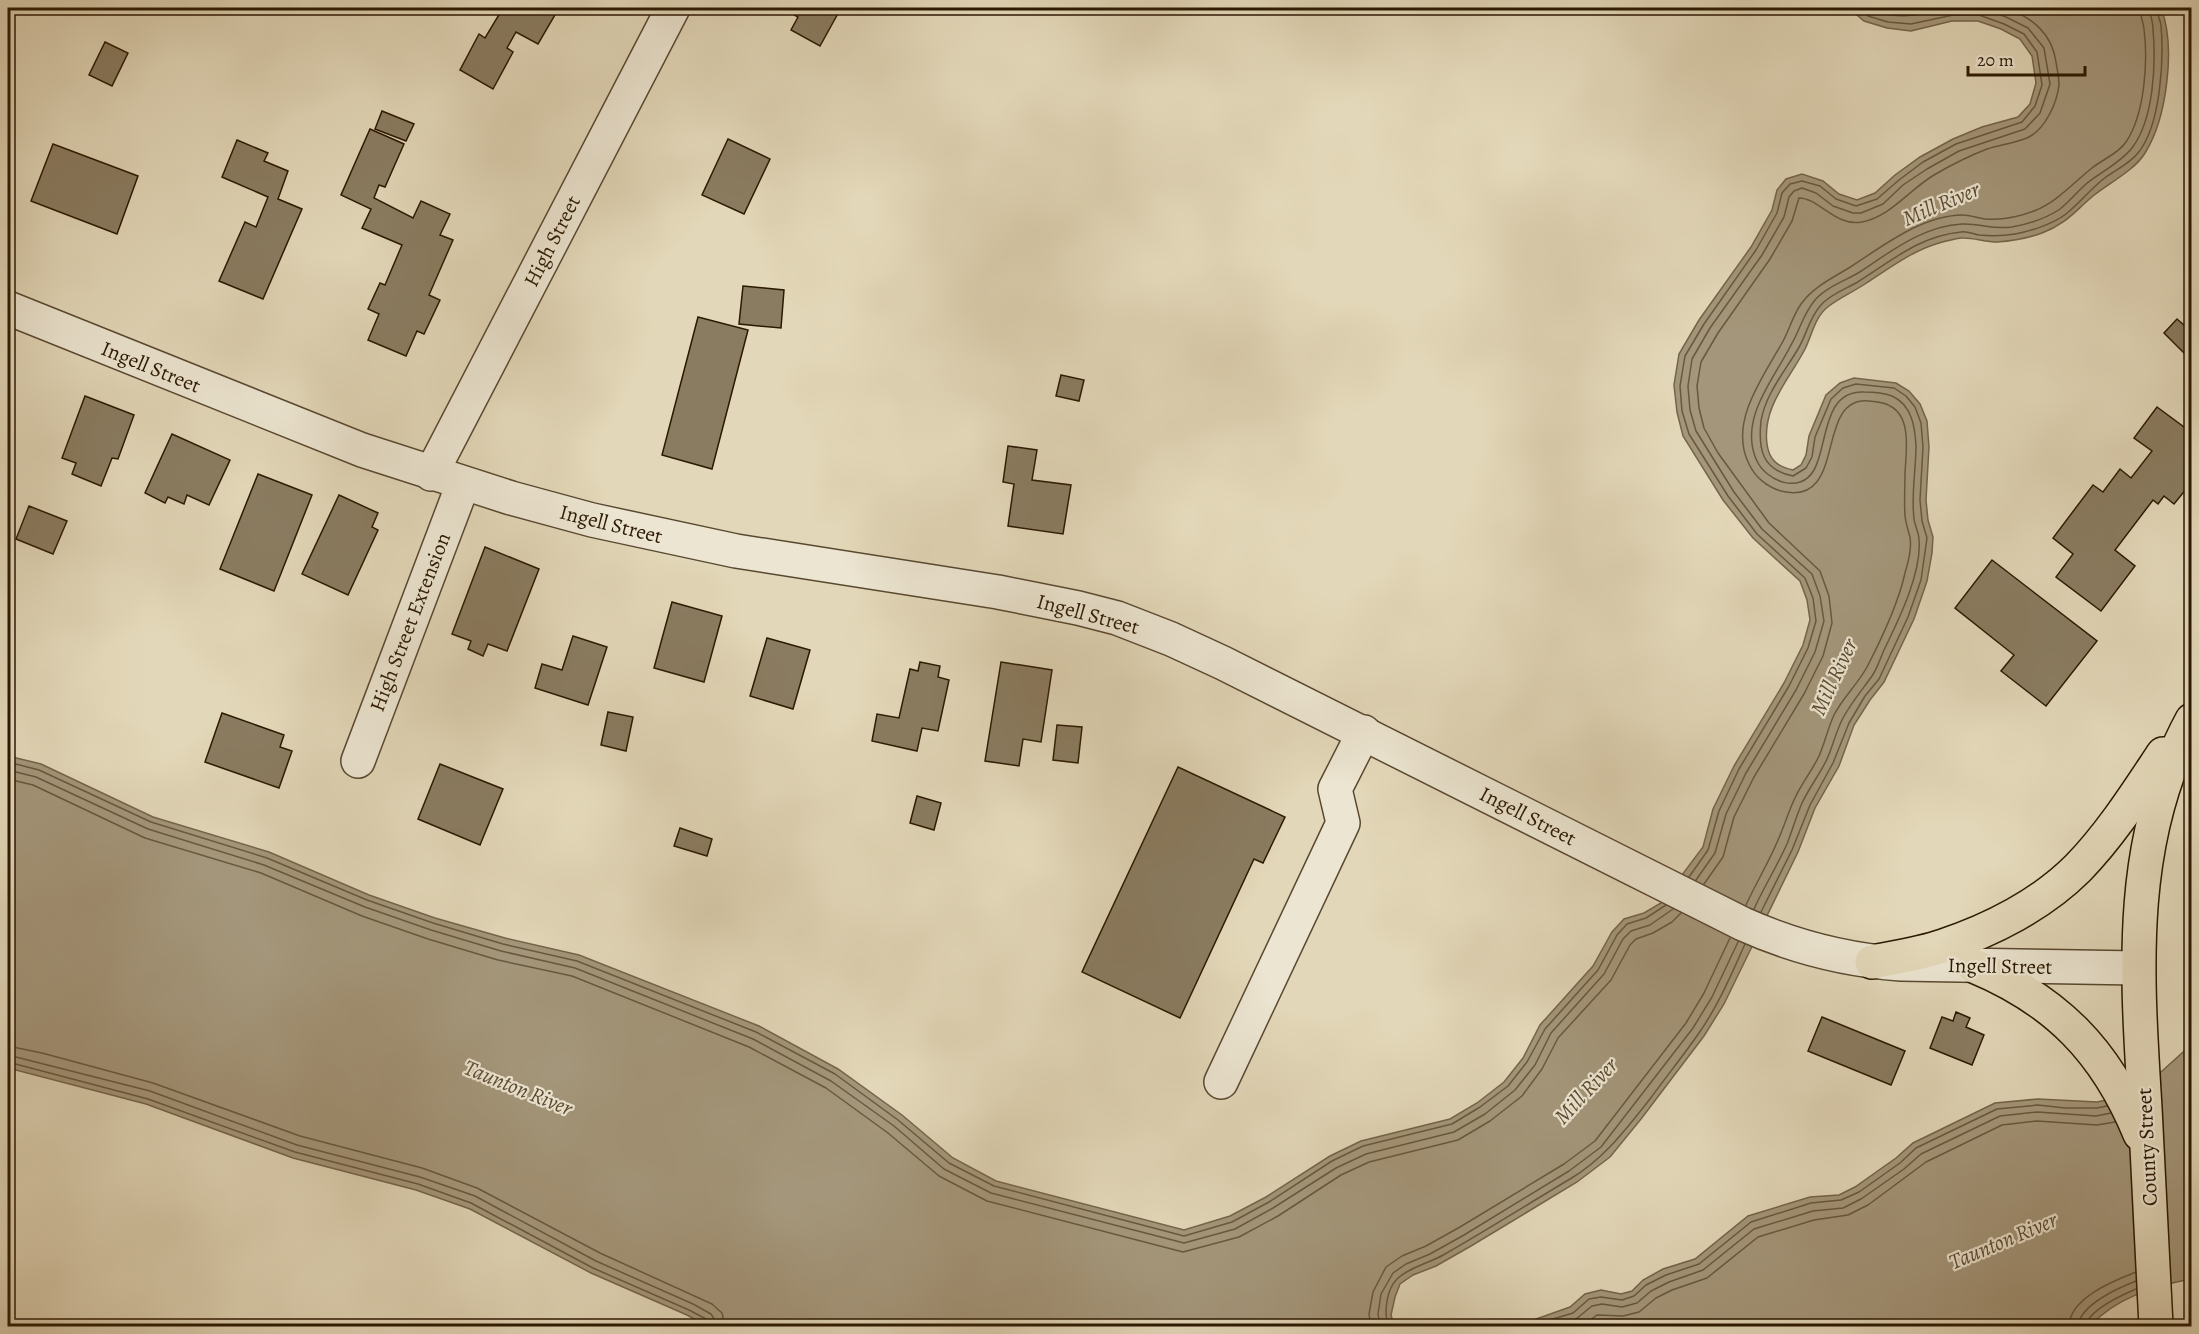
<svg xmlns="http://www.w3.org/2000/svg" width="2199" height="1334" font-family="Alegreya,serif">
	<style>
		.water { fill: #a4967a; stroke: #74644a; stroke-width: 1.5 }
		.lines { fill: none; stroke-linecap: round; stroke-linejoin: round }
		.shore { stroke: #68583e; stroke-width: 1.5 }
		.building { fill: #8a7c61; stroke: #2b1902; stroke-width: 1.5 }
		.minor-casing { stroke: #594830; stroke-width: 36 }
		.major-casing { stroke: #2b1902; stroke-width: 36 }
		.minor { stroke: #ece5d1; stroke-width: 33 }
		.major { stroke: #e2d7b8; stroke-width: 33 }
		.labels { text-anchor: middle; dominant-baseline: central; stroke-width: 4.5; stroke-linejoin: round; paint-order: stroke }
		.street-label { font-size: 21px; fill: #2b1902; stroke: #ece5d1 }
		.water-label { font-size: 22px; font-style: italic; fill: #5b4b32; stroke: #ece5d1 }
	</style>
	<rect width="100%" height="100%" fill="#e2d7b8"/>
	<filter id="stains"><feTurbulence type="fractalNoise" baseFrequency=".00333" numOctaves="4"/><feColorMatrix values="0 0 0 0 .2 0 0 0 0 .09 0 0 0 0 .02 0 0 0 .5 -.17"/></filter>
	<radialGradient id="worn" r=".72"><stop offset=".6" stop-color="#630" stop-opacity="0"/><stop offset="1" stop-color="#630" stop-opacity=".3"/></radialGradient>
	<g class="water">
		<path d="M1849,8h312c15,38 6,110 -16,145 -10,17 -36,30 -52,43 -19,16 -27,28 -51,37 -14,5 -30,8 -45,9 -12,0 -25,-5 -36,-4 -7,1 -15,3 -22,5 -27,8 -48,24 -71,39 -13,9 -27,15 -39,24 -14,10 -17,29 -24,43 -16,31 -43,58 -38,95 2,16 11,23 26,26l8,-5 5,-10 3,-19 17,-41 14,-12 14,-5 42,5 13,8 11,13 7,17 2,26 -3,53 2,20 5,17 -1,16 -5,28 -13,38 -30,63 -14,18 -16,25 -15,41 -24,42 -17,44 -74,152 -20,32 -63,83 -31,38 -33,25 -106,64 -35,20 -23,9 -13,9 -5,13 -4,18 3,11h-687l-20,-11 -96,-42 -121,-64 -54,-19 -123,-32 -147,-54 -138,-36v-312l33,8 112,53 116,35 100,43 66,23 70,20 74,17 180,71 79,43 64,46 51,43 43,23 188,49 46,-14 36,-19 64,-41 31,-15 89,-22 27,-16 27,-21 19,-24 17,-33 53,-59 19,-34 12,-13 20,-6 17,-10 42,-56 10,-38 21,-43 50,-83 19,-38 7,-25 -3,-20 -7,-19 -47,-43 -30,-38 -40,-64 -6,-24 -3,-27 5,-31 20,-34 52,-73 21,-37 5,-20 9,-11 16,-5 21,7 16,13 18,6 18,-7 20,-18 25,-18 33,-18 29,-12 36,-10 12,-13 6,-21 -4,-27 -12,-17 -19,-10 -23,-8h-26l-41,10 -24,-3 -23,-7z"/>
		<path d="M2191,1045v234c-37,7 -75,19 -101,47h-574l54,-19 15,-13 16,-4 20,4 11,-3 11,-11 20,-11 32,-10 53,-43 62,-19 29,-2 16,-8 41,-29 17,-15 82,-40 43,-4 59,3 24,-5 40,-25z"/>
	</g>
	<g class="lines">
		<g class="shore">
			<path d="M1870,8c26,14 51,6 79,0"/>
			<path d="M8,762l31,8 112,52 116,36 100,42 66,23 70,21 74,17 179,71 79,42 63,46 51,43 45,23 190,50 48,-14 37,-20 63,-41 31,-15 89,-22 28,-17 28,-21 19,-24 18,-33 53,-59 19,-35 10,-11 19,-6 20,-13"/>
			<path d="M8,770l28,7 112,52 116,36 101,42 66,23 70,21 74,17 178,71 78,42 63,45 50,43 47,24 193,50 51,-14 38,-21 63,-40 30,-14 88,-22 31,-18 30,-24 20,-25 16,-32 53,-59 19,-35 8,-8 19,-6 23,-16"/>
			<path d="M8,779l25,6 112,53 116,35 101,43 66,23 70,21 74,16 177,71 77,41 62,45 51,43 48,25 196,51 56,-15 39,-21 63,-41 28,-13 89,-22 32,-19 32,-25 20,-27 16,-31 53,-58 19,-35 6,-6 17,-6 19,-11 9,-9"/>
			<path d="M1689,877l19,-27 11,-39 20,-42 50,-83 19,-38 8,-27 -3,-23 -8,-20 -48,-44 -29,-38 -39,-62 -7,-23 -2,-25 5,-30 19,-32 52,-74 21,-37 5,-20 8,-9 12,-3 18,5 16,13 20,7 21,-7 22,-19 24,-18 33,-18 66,-22 13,-16 7,-21 -5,-33 -13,-18 -20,-10 -25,-9h-26l-42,9 -23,-2 -20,-6 -10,-8"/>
			<path d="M1696,880l19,-27 11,-39 20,-41 50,-83 19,-38 9,-31 -4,-25 -8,-22 -50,-45 -28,-37 -38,-61 -6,-21 -2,-24 4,-27 18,-31 52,-73 22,-38 5,-20 5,-6 8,-3 14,5 17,13 20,7h8l22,-9 20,-19 24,-16 32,-18 66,-22 15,-16 10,-29 -6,-36 -16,-20 -22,-11 -27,-9"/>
			<path d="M1704,884l19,-27 11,-40 20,-40 50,-83 19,-38 9,-33 -3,-27 -9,-25 -51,-48 -51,-70 -14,-25 -5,-20 -2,-22 4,-24 17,-29 52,-74 22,-38 7,-23c20,0 36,29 63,24 29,-6 47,-32 72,-47 17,-10 35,-19 53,-26 13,-4 27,-6 40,-11 18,-8 30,-35 32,-53 0,-8 -2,-16 -3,-23 -4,-29 -24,-44 -49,-54"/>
			<path d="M1746,905c10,-22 23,-43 32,-65 6,-13 10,-27 16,-40 7,-16 18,-29 25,-44 6,-14 9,-28 15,-41 9,-18 24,-31 33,-48 15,-29 31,-62 38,-94 3,-11 7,-24 5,-36 -2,-7 -4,-13 -5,-21 -1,-15 0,-29 0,-43 1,-21 7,-56 -15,-67 -6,-4 -14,-4 -21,-5 -56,-5 -20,107 -88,90 -14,-4 -26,-14 -32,-27 -21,-41 14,-87 33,-121 7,-12 10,-26 19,-39 13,-18 32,-26 51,-38 32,-21 71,-51 111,-51 7,0 14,3 22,4 16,1 34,-2 49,-8 23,-9 39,-28 58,-43 11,-9 26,-14 34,-26 19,-28 22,-81 18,-113 -1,-8 -4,-14 -4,-21"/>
			<path d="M1754,909c10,-22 23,-43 33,-65 5,-13 9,-27 15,-41 7,-15 18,-29 25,-44 6,-13 9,-28 16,-41 8,-15 19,-28 29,-42 5,-7 8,-17 12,-26 14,-29 38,-77 35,-110 0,-7 -4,-14 -5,-21 -3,-25 2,-49 2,-73 -1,-19 -4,-41 -24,-50 -8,-3 -19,-4 -28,-4 -42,-2 -36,54 -50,78 -14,25 -49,11 -58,-11 -17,-41 18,-80 35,-114 9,-15 12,-31 24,-45 10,-12 29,-19 43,-27 31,-20 64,-47 104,-49 17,-1 30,6 50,3 16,-3 35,-9 48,-18 9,-7 17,-17 26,-25 15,-12 34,-21 46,-36 22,-29 24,-84 21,-119 0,-8 -3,-14 -4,-21"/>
			<path d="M1761,912l31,-62 18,-45 23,-42 16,-40 16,-27 14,-17 29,-62 13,-37 6,-42 -5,-17 -2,-21 3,-53 -2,-24 -6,-16 -9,-11 -12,-8 -38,-4 -13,4 -12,11 -16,38 -3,20 -6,11 -13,8c-31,-6 -35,-27 -32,-55 4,-26 24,-50 37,-72 9,-15 11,-31 23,-44 8,-10 24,-16 35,-22 34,-21 63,-47 105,-51 6,-1 12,2 18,3 11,1 24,1 36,-1 16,-3 38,-10 51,-20 14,-11 25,-26 40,-37 11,-8 23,-13 32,-24 23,-28 26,-94 23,-128 -1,-6 -4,-11 -5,-17"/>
			<path d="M8,1046l34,7 111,30 147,53 122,32 55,20 123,65 112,51 10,9 3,13"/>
			<path d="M8,1055l142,36 147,54 123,32 55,19 121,65 97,43 18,10 4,6 1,6"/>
			<path d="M8,1062l140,37 147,53 123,32 53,19 122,65 96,42 17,9 2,7"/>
			<path d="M1371,1326l-2,-12 4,-22 13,-25 16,-11 24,-10 34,-19 104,-63 31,-23 91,-118 18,-30 26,-55"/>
			<path d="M1380,1326l-2,-12 3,-20 12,-21 13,-9 24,-10 34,-19 105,-64 32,-24 92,-119 19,-31 26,-55"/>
			<path d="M1388,1326c-4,-13 -2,-36 9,-47 12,-12 33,-16 48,-25 42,-24 83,-50 125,-75 34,-20 56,-50 80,-80 16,-22 33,-43 49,-66 19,-27 32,-58 46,-89"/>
			<path d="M1530,1326l43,-13 16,-14 12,-2 21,3 12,-4 12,-11 20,-10 33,-11 52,-42 60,-19 30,-3 18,-8 41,-29 16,-15 81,-39 41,-4 27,3h32l10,-2"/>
			<path d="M1555,1326l21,-7 16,-13 10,-2 20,3 15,-4 14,-12 18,-9 34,-12 51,-41 59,-18 30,-3 18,-9 43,-30 17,-15 79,-38 37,-4 59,4 15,-3"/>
			<path d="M1582,1326l15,-11 26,1 16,-4 17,-14 16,-8 35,-12 51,-41 56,-17 34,-5 20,-10 58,-43 76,-37 35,-4 60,4 18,-3"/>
			<path d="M2069,1326c1,-28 44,-45 67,-54"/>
			<path d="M2078,1326c2,-21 40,-38 58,-45"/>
			<path d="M2086,1326c2,-16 36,-31 50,-37"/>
		</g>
	</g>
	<g class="building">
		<path d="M503,8h56l-21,36 -22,-12 -9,16 6,4 -20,37 -33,-19 19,-36 6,4z"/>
		<path d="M791,8h50l-21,38 -29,-16 7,-13 -9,-5z"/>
		<path d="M105,42l23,11 -16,33 -23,-11z"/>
		<path d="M382,111l32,13 -8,17 -31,-12z"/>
		<path d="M370,129l34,15 -19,43 -6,-2 -5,13 39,20 8,-17 29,13 -10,21 13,5 -24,55 11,5 -16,34 -7,-3 -11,25 -38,-16 11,-26 -11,-5 12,-26 5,2 17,-40 -40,-17 9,-19 -30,-14z"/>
		<path d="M728,139l42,20 -26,55 -42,-19z"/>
		<path d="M237,140l31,13 -4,8 24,10 -10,28 24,10 -39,90 -44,-18 26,-59 11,5 12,-30 -46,-20z"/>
		<path d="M53,144l85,32 -21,58 -86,-33z"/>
		<path d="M743,286l41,4 -3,38 -42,-4z"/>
		<path d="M698,317l50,13 -36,139 -50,-14z"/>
		<path d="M2177,319l15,13v17l-6,6 -22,-22z"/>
		<path d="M1061,375l23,5 -5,21 -23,-5z"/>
		<path d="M85,396l49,19 -16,44 -6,-1 -11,28 -29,-12 4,-11 -14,-5z"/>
		<path d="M2157,407l35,26v58l-5,-3 -13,16 -10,-8 -6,8 -5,-4 -38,50 20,16 -34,45 -45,-34 17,-23 -20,-16 40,-53 10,7 17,-23 11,9 21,-27 -18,-13z"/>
		<path d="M172,434l58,26 -21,45 -22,-10 -3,9 -16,-7 -3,6 -20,-10z"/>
		<path d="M1008,446l29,4 -5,30 39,5 -8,49 -55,-8 6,-42 -11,-2z"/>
		<path d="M258,474l54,21 -38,96 -54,-22z"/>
		<path d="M339,495l39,18 -6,14 6,3 -30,65 -46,-21z"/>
		<path d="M29,506l38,15 -14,33 -37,-15z"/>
		<path d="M485,547l54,22 -32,82 -19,-7 -5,12 -15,-7 3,-8 -19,-7z"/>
		<path d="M1992,560l105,81 -51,65 -45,-35 13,-16 -59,-47z"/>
		<path d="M672,602l50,14 -18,66 -50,-14z"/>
		<path d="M573,636l34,11 -19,58 -53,-17 7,-24 20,6z"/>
		<path d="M767,638l43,12 -17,59 -43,-13z"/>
		<path d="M920,662l20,4 -2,11 11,3 -11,51 -16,-3 -5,23 -45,-10 5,-27 22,4 11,-49 8,2z"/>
		<path d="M1001,662l51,8 -11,72 -18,-3 -4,27 -34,-5z"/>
		<path d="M608,712l25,5 -7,34 -25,-6z"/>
		<path d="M222,713l62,22 -4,12 12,4 -13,37 -74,-26z"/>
		<path d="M1057,725l25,2 -4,36 -25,-3z"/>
		<path d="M440,764l63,25 -23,56 -62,-26z"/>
		<path d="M1178,767l107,50 -22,46 -9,-4 -74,159 -98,-46z"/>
		<path d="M917,796l24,7 -7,27 -24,-7z"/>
		<path d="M680,828l32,11 -5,17 -33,-10z"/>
		<path d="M1956,1012l14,6 -4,9 18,8 -12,30 -42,-17 12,-31 11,4z"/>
		<path d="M1822,1017l83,34 -14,34 -83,-34z"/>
	</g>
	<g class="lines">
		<g class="minor-casing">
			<g id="minor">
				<path d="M8,308l354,142 149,48 81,22 144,31 262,41 80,16 39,10 54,21 52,24 520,261c51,23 102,36 158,40l237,4"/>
				<path d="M431,474l242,-466"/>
				<path d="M358,761l105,-277"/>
				<path d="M1221,1082l122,-259 -8,-34 29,-57"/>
			</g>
		</g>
		<g class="major-casing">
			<g id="major">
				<path d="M1872,962c24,-5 48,-8 71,-16 49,-16 99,-42 135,-78 33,-34 59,-75 85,-114"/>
				<path d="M1974,966c82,34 132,85 166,168"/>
				<path d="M2156,1326c-3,-72 -7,-145 -11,-218 -8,-132 -19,-267 47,-388"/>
			</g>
		</g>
		<use href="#minor" class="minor"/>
		<use href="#major" class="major"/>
	</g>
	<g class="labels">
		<g class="street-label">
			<text transform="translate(552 241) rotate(-63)">High Street</text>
			<text transform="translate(151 367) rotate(22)">Ingell Street</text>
			<text transform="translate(611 524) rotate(14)">Ingell Street</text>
			<text transform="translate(1088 614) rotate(15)">Ingell Street</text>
			<text transform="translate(410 622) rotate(-69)">High Street Extension</text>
			<text transform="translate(1528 816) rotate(27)">Ingell Street</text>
			<text transform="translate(2000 966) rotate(1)">Ingell Street</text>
			<text transform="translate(2147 1147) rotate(-93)">County Street</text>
		</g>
		<g class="water-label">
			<text transform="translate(1941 204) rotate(-23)">Mill River</text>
			<text transform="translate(1834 677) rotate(-65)">Mill River</text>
			<text transform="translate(518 1088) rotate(22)">Taunton River</text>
			<text transform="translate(1586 1091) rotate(-47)">Mill River</text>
			<text transform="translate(2003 1241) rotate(-23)">Taunton River</text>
		</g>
	</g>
	<rect width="2199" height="1334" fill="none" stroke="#e2d7b8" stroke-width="30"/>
	<rect x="9" y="9" width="2181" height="1316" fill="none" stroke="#2b1902" stroke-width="3"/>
	<rect x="15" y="15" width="2169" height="1304" fill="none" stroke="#2b1902" stroke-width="1.5"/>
	<path d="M1968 66v9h117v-9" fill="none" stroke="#2b1902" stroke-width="3"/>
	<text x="1977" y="66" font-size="18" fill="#2b1902" stroke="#ece5d1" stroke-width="4.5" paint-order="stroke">20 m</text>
	<rect width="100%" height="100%" filter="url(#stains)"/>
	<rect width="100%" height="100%" fill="url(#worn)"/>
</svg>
